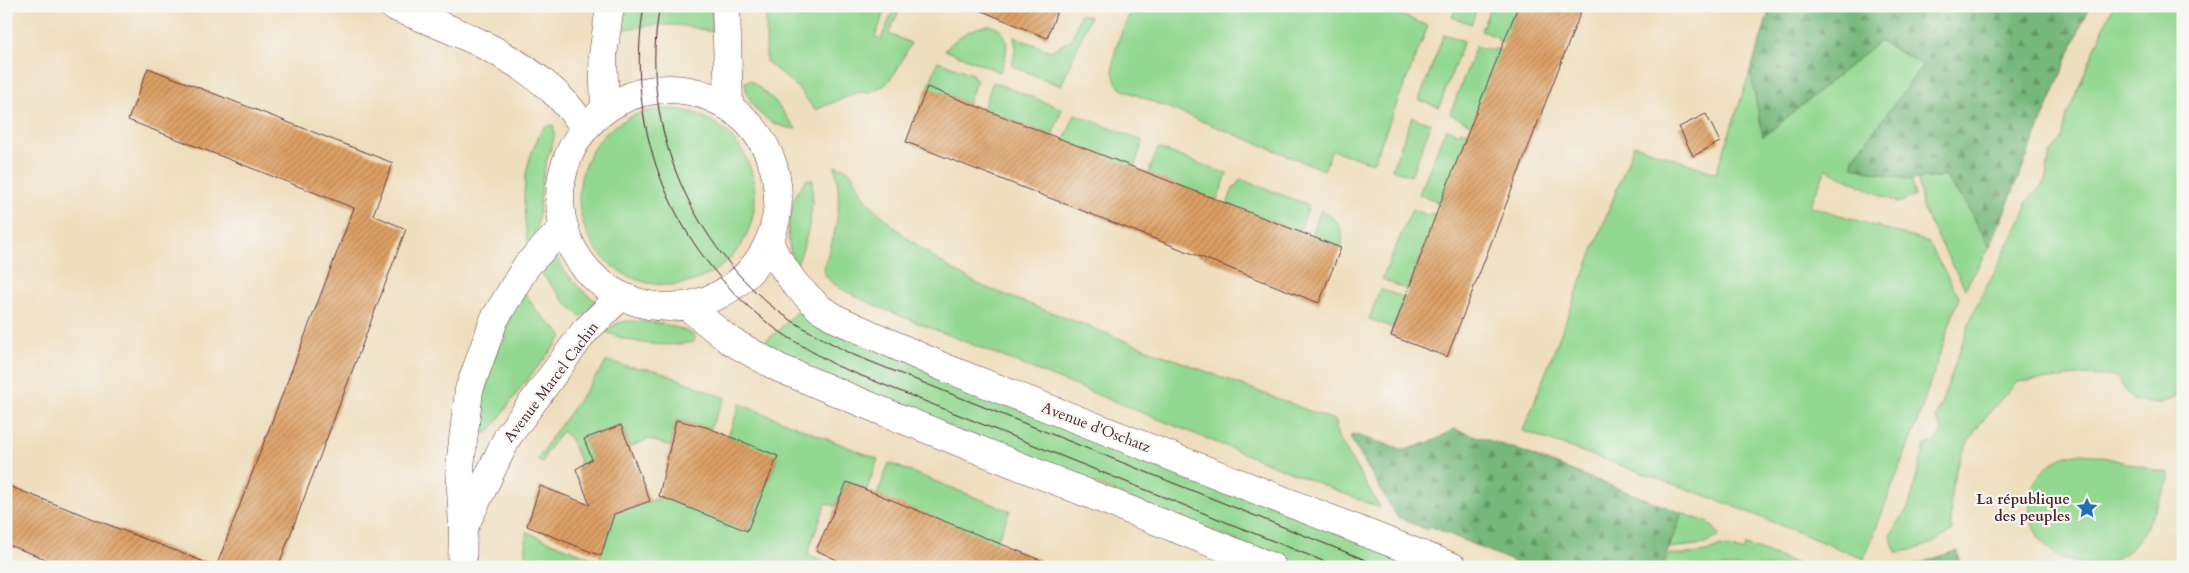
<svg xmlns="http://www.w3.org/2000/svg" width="2189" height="573" font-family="Cardo,serif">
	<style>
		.green { fill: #93d891; stroke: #6e7c5e }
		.forest { fill: url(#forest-firs); stroke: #606c53 }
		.building { fill: url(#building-hatch) }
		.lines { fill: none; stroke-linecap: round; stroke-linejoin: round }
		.minor-casing { stroke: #633c41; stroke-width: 29 }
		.tertiary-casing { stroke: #633c41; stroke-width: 29 }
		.minor { stroke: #fff; stroke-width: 28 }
		.tertiary { stroke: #fff; stroke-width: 28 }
		.tram { stroke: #4a1f2b; stroke-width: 1 }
		.labels { text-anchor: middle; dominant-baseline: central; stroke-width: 4.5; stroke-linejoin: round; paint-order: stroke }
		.street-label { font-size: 15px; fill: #4a1f2b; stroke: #f6f6f2 }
		.poi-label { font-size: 15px; font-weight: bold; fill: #4a1f2b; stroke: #f6f6f2; text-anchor: end }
	</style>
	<defs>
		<pattern id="forest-firs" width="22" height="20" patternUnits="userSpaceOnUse" patternTransform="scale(1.25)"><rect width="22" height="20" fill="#76b87b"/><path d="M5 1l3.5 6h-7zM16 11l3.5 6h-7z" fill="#639565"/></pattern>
		<pattern id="building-hatch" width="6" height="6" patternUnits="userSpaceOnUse" patternTransform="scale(1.25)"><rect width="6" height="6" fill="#dda065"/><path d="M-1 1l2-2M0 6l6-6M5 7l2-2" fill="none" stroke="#b58253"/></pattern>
	</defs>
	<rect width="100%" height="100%" fill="#f6f6f2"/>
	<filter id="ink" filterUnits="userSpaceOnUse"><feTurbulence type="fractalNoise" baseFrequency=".02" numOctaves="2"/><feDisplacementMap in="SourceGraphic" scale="10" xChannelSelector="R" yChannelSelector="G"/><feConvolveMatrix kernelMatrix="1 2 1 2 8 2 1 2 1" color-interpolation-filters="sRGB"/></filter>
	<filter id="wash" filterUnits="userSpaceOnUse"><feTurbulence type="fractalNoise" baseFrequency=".0096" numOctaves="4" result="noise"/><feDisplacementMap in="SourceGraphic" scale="20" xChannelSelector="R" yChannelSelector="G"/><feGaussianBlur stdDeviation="1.12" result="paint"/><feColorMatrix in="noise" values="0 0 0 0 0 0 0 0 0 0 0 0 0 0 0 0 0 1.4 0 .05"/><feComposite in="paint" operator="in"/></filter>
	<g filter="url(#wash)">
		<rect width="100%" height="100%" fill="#efdebd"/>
		<g class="green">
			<path d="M618,6h94v26c-39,-10 -56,-9 -95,-1z"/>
			<path d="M766,6h83l19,8 3,-8 14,4 -10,27 6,2 13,-30 5,1 -10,24 22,9 -16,30 -10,12 -17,8 -9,-1 -44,18 -17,-22 -32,-27z"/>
			<path d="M1133,6h247l48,20 -55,137 -41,-13 -8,20 -203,-81c-20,-22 3,-60 12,-83z"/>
			<path d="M1457,6h21l-7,18 -19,-7z"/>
			<path d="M1491,6h27l-14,37 -7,-3 1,-3 -17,-6z"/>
			<path d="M2113,6h70v389l-23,8 -25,-1 -8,-9 -10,-16 -27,-2 -73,7c-44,46 -74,82 -65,149 -19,13 -33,19 -56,21l-6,-16 19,-30 16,-61 10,-3 7,-12 -6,-12 37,-105 51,-99 2,-11 19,-21 5,-29 12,-14 5,-24z"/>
			<path d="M1080,14l10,3 -29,69 -49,-20 4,-19 -2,-10 37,14 21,-12z"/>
			<path d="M990,25c24,7 17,29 10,47l-55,-22c13,-14 26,-22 45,-25z"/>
			<path d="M1444,34l20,7 -25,66 -20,-7z"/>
			<path d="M1879,41l45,24 -71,94v8l58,13 4,16 -17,7 -72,-34 -16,37 118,36 31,55 -44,131 -51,131 -146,-59 -195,-69 111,-286 82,28 34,-101 14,64z"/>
			<path d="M1476,46l17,5 2,-3 6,3 -28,74 -23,-11z"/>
			<path d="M938,61l35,13v3l4,2 -9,24 -40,-15z"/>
			<path d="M750,80l25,21 21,28c-26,-2 -49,-20 -51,-47z"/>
			<path d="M993,82l69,27 -10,27 -69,-27z"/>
			<circle cx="667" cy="197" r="88"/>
			<path d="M1075,114l68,27 -9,27 -70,-27z"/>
			<path d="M1412,117l19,7 -20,52 -19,-7z"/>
			<path d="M553,125c4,13 -3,24 -7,37 -8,27 -3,56 -15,82l-4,-5c-5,-43 -6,-73 17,-112z"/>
			<path d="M1446,128l14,6 1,-4 8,3 -30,73 -3,-2 1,-3 -18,-7z"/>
			<path d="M1158,148l69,26 -10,26 -69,-26z"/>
			<path d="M835,166c24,3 19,21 32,35 33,34 73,64 115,85l354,135 1,14 43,73 -504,-202c-13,-7 -42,-18 -50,-30 -5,-9 2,-21 5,-30 8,-27 10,-52 4,-80z"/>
			<path d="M1945,176l22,30 23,41 -25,41 -42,-78 -5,-31z"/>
			<path d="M807,179h5c2,32 -4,59 -16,88 -13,-26 -10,-67 11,-88z"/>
			<path d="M1240,179l69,26 -10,27 -72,-28 7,-18 2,1z"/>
			<path d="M1412,209l17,7 1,-3 6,2 -28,75 -26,-11z"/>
			<path d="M1321,210c16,9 25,20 20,38l-30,-11z"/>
			<path d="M553,256l4,1c9,19 23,33 40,45l-16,15 -17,-16 -22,-27 8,-16z"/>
			<path d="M1380,289l25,9 -11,30 -25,-9z"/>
			<path d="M525,293l10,16 28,27 -44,54 -29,41c-5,3 -9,3 -14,-2l1,-16 24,-78z"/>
			<path d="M800,308l602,252 -2,7h-97l-506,-202 -37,-20 18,-14z"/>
			<path d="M627,321c23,0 48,3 68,15l-1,6c-29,6 -62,2 -90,-11l14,-8z"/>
			<path d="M607,361l19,5 30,4 69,28 -15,30 -34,-8 -6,26 -22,-7 -18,8 -9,-22 -37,14 9,23 -15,6 2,-7 -10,-23 -8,-7 -16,22 -4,10 -4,-3 11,-19z"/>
			<path d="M740,404l138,55 -11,30 -20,-7 -12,24 -9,-3 -19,51 34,13h-315v-35l73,29 15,-47 48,-17 85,34 31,-74 -50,-21z"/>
			<path d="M2082,453c29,4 58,15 87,20v7c-10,20 -22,52 -37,67 -25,26 -70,22 -91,-7 -17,-21 -15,-55 6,-73 10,-9 22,-12 35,-14z"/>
			<path d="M889,463l121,48 -14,32 -119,-48z"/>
			<path d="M1682,513l27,10 11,12 -15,9 -36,4z"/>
			<path d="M1746,545l61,22h-144l6,-13h19l19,-2 14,-6 22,5z"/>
		</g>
		<g class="forest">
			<path d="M1771,6h318l-99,241 -23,-41 -22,-30 -34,4 -58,-13v-8l70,-94 -43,-24 -117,96 -13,-65z"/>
			<path d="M1454,429l59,19 169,65 -20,54h-136l-96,-41 -2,4 -31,-13 -46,-78 2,-5 52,16 30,-10z"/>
			<path d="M1956,551l8,16h-56z"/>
		</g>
		<g id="blocks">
			<g class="building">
				<path d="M970,6h89l-12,32z"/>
				<path d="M1518,6h65l-136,351 -56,-21 48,-130z"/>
				<path d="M148,68l245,95 -20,52 33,14 -128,338h-62l138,-359 -226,-88z"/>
				<path d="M927,87l414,161 -22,55 -413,-161z"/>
				<path d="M1706,114l14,28 -27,14 -14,-29z"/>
				<path d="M676,420l30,7 72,29 -31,75 -88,-35z"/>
				<path d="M621,425l29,76 -36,13 -13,42 -74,-30 13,-40 50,19 -14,-36 16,-10 -8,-20z"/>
				<path d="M847,482l206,83v2h-202l-35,-17z"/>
				<path d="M6,485l206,80v2h-145l-61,-23z"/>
			</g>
		</g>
	</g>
	<g filter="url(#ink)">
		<use href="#blocks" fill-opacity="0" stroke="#633c41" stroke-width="1"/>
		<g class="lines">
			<g class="minor-casing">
				<path id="minor" d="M393,6c56,23 113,43 159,84 12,10 23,25 33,37"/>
			</g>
			<g class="tertiary-casing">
				<g id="tertiary">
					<path d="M726,6l3,100"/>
					<circle cx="669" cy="198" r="109"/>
					<path d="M605,109l-2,-54 7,-49"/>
					<path d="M770,244l7,14 18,26 24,24 20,12 104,47 510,200"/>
					<path d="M687,306l42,34 50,28 110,46 383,153"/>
					<path d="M465,525l43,-89 76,-104 37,-36"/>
					<path d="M462,567l1,-38 -3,-63 9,-76 25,-70 33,-55 37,-38"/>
				</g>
			</g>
			<use href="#minor" class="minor"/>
			<use href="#tertiary" class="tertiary"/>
			<g class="tram">
				<path d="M644,6c-20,117 24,233 114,309 24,21 52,35 79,51l501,201"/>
				<path d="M660,6c-22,112 27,231 114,302 23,18 50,31 75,45l534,214"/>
			</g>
		</g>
	</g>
	<defs>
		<g id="sight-bare" transform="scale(1.725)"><path d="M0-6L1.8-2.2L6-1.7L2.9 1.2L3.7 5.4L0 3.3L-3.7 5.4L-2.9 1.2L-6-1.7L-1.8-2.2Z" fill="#1f6fb2" stroke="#f6f6f2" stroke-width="2.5" paint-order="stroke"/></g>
	</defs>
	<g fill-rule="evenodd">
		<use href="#sight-bare" x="2087" y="508"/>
	</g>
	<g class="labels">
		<g class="street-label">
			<text transform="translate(551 382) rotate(-53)">Avenue Marcel Cachin</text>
			<text transform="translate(1096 427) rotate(21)">Avenue d'Oschatz</text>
		</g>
		<g class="poi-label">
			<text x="2070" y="499">La république<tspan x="2070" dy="17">des peuples</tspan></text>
		</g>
	</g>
	<rect width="2189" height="573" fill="none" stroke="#f6f6f2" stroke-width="25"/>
</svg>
